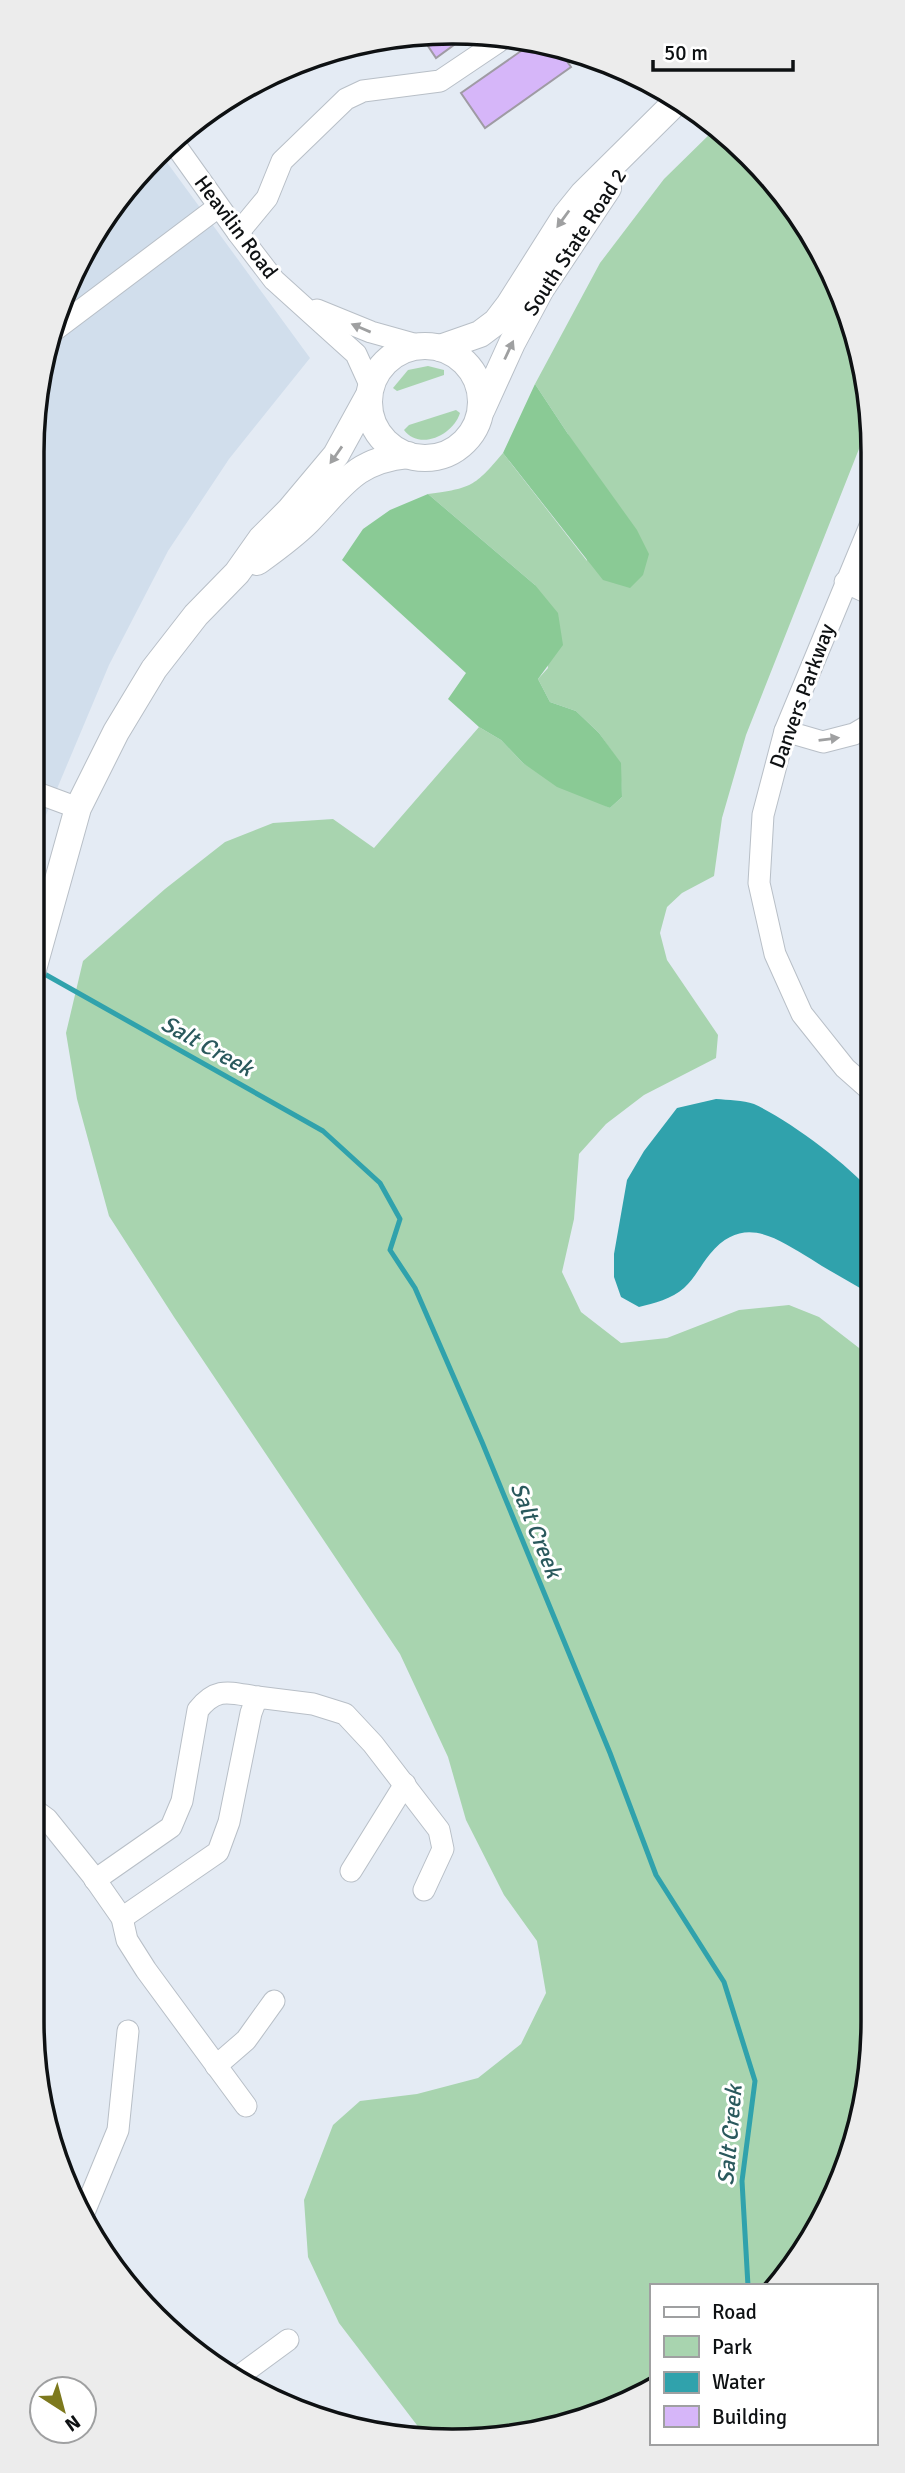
<svg xmlns="http://www.w3.org/2000/svg" width="905" height="2473" font-family="Signika,sans-serif">
	<style>
		.built { fill: #d1deec }
		.green { fill: #a8d4af }
		.forest { fill: #8aca95 }
		.water { fill: #30a2ac }
		.lines { fill: none; stroke-linecap: round; stroke-linejoin: round }
		.stream { stroke: #30a2ac; stroke-width: 5 }
		.building { fill: #d6b6f9; stroke: #9f9ba4; stroke-width: 2 }
		.minor-casing { stroke: #b8bfc7; stroke-width: 23 }
		.major-casing { stroke: #b8bfc7; stroke-width: 28 }
		.minor { stroke: #fff; stroke-width: 21 }
		.major { stroke: #fff; stroke-width: 26 }
		.oneway { fill: #9fa0a1 }
		.labels { text-anchor: middle; dominant-baseline: central; stroke-width: 6; stroke-linejoin: round; paint-order: stroke }
		.street-label { font-size: 21px; fill: #0e1113; stroke: #fff }
		.water-label { font-size: 23px; font-style: italic; fill: #2a595d; stroke: #fff }
		.rim { fill: none; stroke: #0e1113; stroke-width: 3.5 }
	</style>
	<rect width="100%" height="100%" fill="#e4ebf4"/>
	<path class="built" d="M163,157l147,201 -81,101 -61,92 -59,114 -71,169 -6,26v-407l14,-110 73,-147z"/>
	<g class="green">
		<path d="M716,128l53,47 72,116 29,106v24l-124,314 -24,83 -8,58 -32,17 -15,14 -7,26 7,27 51,75 -2,23 -72,37 -38,29 -27,30 -5,65 -12,53 19,40 40,31 46,-5 72,-28 50,-5 30,12 53,41 1,663 -14,109 -72,146 -10,10h-126v99l-116,48 -109,4 -87,-114 -31,-66 -4,-57 29,-75 27,-24 57,-7 61,-16 43,-34 25,-51 -9,-52 -33,-46 -38,-75 -18,-63 -48,-103 -226,-337 -65,-101 -32,-117 -11,-66 17,-72 82,-72 60,-47 48,-19 60,-4 41,29 105,-121 22,13 22,23 87,45 12,-11 -2,-34 -21,-30 -23,-22 -26,-9 -12,-23 10,-11 -13,-83 -107,-91c44,-6 46,-7 75,-41l84,108 -19,-127 -33,-50 65,-121 64,-84z"/>
		<path d="M428,366l16,4v5l-47,16 -4,-3 15,-18z"/>
		<path d="M456,410l4,3c-7,22 -40,38 -56,17l5,-5z"/>
	</g>
	<g class="forest">
		<path d="M535,384l33,50 69,96 12,24 -6,21 -13,13 -27,-8 -100,-127z"/>
		<path d="M428,494l107,91 23,28 5,32 -25,34 12,23 26,9 23,22 22,30 1,34 -12,11 -53,-21 -34,-24 -22,-23 -22,-13 -31,-28 18,-26 -124,-113 21,-31 27,-19z"/>
	</g>
	<path class="water" d="M716,1099c12,1 27,1 38,5 35,16 92,59 118,88v103c-20,-12 -41,-23 -61,-36 -34,-20 -67,-46 -101,-5 -9,11 -16,25 -26,34 -12,11 -30,15 -45,19l-18,-10 -7,-20v-23l13,-74 17,-29 33,-43z"/>
	<g class="lines">
		<path class="stream" d="M41,972l282,159 57,52 20,36 -10,31 25,38 67,154 128,311 46,122 68,107 31,99 -13,100 6,105"/>
	</g>
	<g class="building">
		<path d="M422,37l21,1 19,1 -26,19z"/>
		<path d="M531,44l25,2 15,21 -86,61 -24,-35z"/>
	</g>
	<g class="lines">
		<g class="minor-casing">
			<g id="minor">
				<path d="M176,146l62,87 36,47 82,74 15,33"/>
				<path d="M238,233l29,-35 15,-37 64,-62 17,-8 77,-10 58,-39"/>
				<path d="M317,310l54,22 50,14"/>
				<path d="M52,332l166,-125"/>
				<path d="M870,526l-85,205 -22,84 -4,68 16,71 27,60 43,54 26,23"/>
				<path d="M845,582l25,12"/>
				<path d="M785,731l38,11 31,-8 17,-10"/>
				<path d="M32,791l46,17"/>
				<path d="M32,1808l15,11 45,56 30,43 5,22 19,30 100,136"/>
				<path d="M351,1871l54,-87"/>
				<path d="M95,1880l76,-53 11,-26 16,-91c19,-24 32,-17 59,-13"/>
				<path d="M122,1918l96,-66 11,-30 22,-109 6,-16 56,7 32,10 28,30 66,86 4,19 -19,41"/>
				<path d="M216,2066l30,-26 28,-39"/>
				<path d="M85,2210l33,-80 10,-99"/>
				<path d="M235,2379l53,-39"/>
			</g>
		</g>
		<g class="major-casing">
			<g id="major">
				<circle cx="425" cy="402" r="56"/>
				<path d="M440,348l40,-14 16,-12 13,-17 57,-90 17,-21 96,-95"/>
				<path d="M482,409l30,-66 29,-54 67,-101"/>
				<path d="M257,562c18,-13 35,-25 51,-41 34,-35 47,-61 100,-66"/>
				<path d="M32,973l46,-165 38,-76 38,-63 42,-54 41,-42 24,-34 28,-28 47,-56 33,-60"/>
			</g>
		</g>
		<use href="#minor" class="minor"/>
		<use href="#major" class="major"/>
	</g>
	<defs><path id="oneway-solid" d="M-6-.8H1V-3.2L6.5 0L1 3.2V.8H-6Z" transform="scale(1.75)"/></defs>
	<g class="oneway">
		<use href="#oneway-solid" transform="translate(563 219) rotate(126)"/>
		<use href="#oneway-solid" transform="translate(361 328) rotate(-157)"/>
		<use href="#oneway-solid" transform="translate(509 350) rotate(-65)"/>
		<use href="#oneway-solid" transform="translate(336 455) rotate(125)"/>
		<use href="#oneway-solid" transform="translate(829 739) rotate(-7)"/>
	</g>
	<g class="labels">
		<g class="street-label">
			<text transform="translate(236 227) rotate(53)">Heavilin Road</text>
			<text transform="translate(575 242) rotate(-57)">South State Road 2</text>
			<text transform="translate(802 696) rotate(-70)">Danvers Parkway</text>
		</g>
		<g class="water-label">
			<text transform="translate(207 1046) rotate(29)">Salt Creek</text>
			<text transform="translate(536 1530) rotate(68)">Salt Creek</text>
			<text transform="translate(730 2135) rotate(-85)">Salt Creek</text>
		</g>
	</g>
	<path d="M0 0H905V2473H0ZM452 44H453A408 408 0 0 1 861 452V2021A408 408 0 0 1 453 2429H452A408 408 0 0 1 44 2021V452A408 408 0 0 1 452 44Z" fill="#ececec" fill-rule="evenodd"/>
	<path class="rim" d="M452 44H453A408 408 0 0 1 861 452V2021A408 408 0 0 1 453 2429H452A408 408 0 0 1 44 2021V452A408 408 0 0 1 452 44Z"/>
	<rect x="650" y="2284" width="228" height="161" fill="#ffffff" stroke="#9fa0a1" stroke-width="2"/>
	<rect x="664" y="2307" width="35" height="10" fill="#ffffff" stroke="#9fa0a1" stroke-width="2"/>
	<text x="712" y="2319" font-size="21" fill="#0e1113">Road</text>
	<rect x="664" y="2336" width="35" height="21" fill="#a8d4af" stroke="#9fa0a1" stroke-width="2"/>
	<text x="712" y="2354" font-size="21" fill="#0e1113">Park</text>
	<rect x="664" y="2372" width="35" height="21" fill="#30a2ac" stroke="#9fa0a1" stroke-width="2"/>
	<text x="712" y="2389" font-size="21" fill="#0e1113">Water</text>
	<rect x="664" y="2406" width="35" height="21" fill="#d6b6f9" stroke="#9fa0a1" stroke-width="2"/>
	<text x="712" y="2424" font-size="21" fill="#0e1113">Building</text>
	<g transform="translate(63 2410) rotate(144)"><circle r="33" fill="#ffffff" stroke="#9fa0a1" stroke-width="2"/>
	<path d="M0-5L12 26L0 18L-12 26Z" fill="#7d791e"/>
	<text y="-10" font-size="19" font-weight="bold" text-anchor="middle" fill="#0e1113">N</text>
	</g>
	<path d="M653 60v10h140v-10" fill="none" stroke="#0e1113" stroke-width="3.5"/>
	<text x="664" y="60" font-size="21" fill="#0e1113" stroke="#ffffff" stroke-width="5" paint-order="stroke">50 m</text>
</svg>
